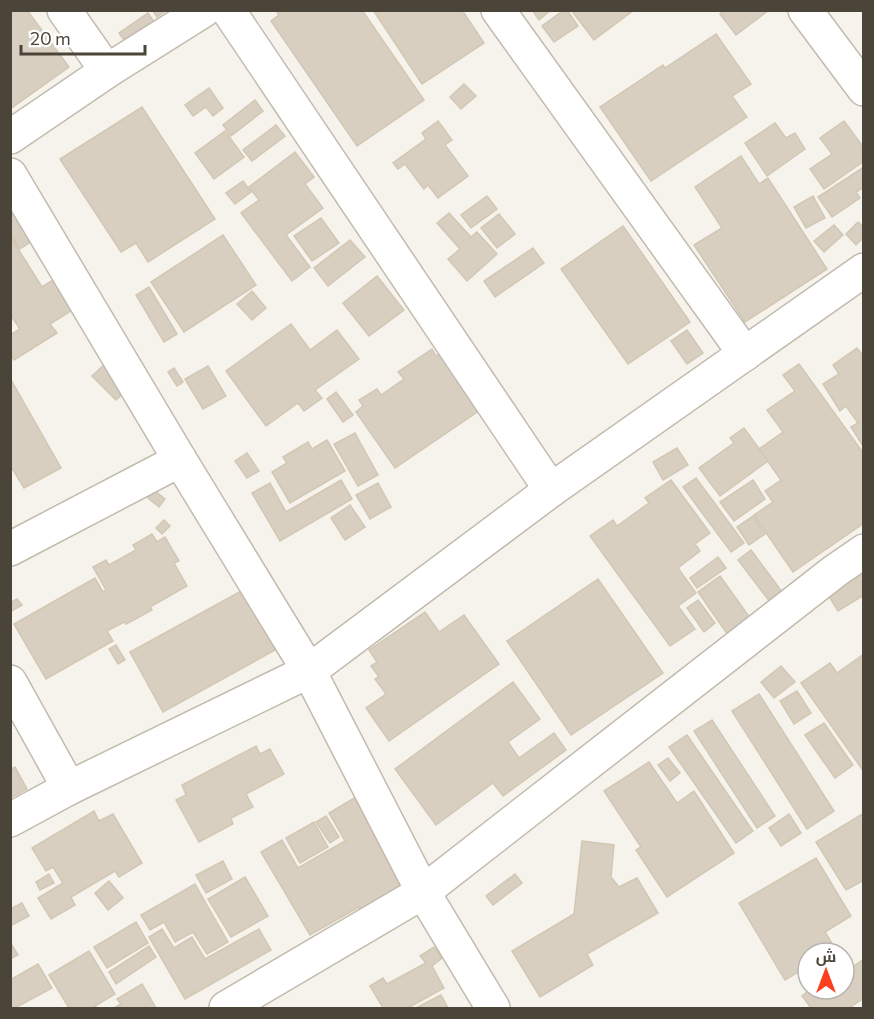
<svg xmlns="http://www.w3.org/2000/svg" width="874" height="1019" font-family="Commissioner,Cairo,sans-serif">
	<style>
		.building { fill: #d8cfc1; stroke: #d3c7b4; stroke-width: 1.5 }
		.lines { fill: none; stroke-linecap: round; stroke-linejoin: round }
		.minor-casing { stroke: #c2bbae; stroke-width: 36 }
		.minor { stroke: #fff; stroke-width: 33 }
	</style>
	<rect width="100%" height="100%" fill="#f6f3ec"/>
	<g class="building">
		<path d="M10,10h17l42,57 -59,42z"/>
		<path d="M152,10h15l-10,7z"/>
		<path d="M276,10h86l62,90 -67,46 -86,-125 8,-6z"/>
		<path d="M373,10h89l22,33 -62,41z"/>
		<path d="M532,10h19l-12,10z"/>
		<path d="M564,10h3l11,16 -24,16 -12,-16z"/>
		<path d="M571,10h63l-40,30z"/>
		<path d="M724,10h45l-33,25 -16,-21z"/>
		<path d="M148,13l9,13 -29,20 -9,-13z"/>
		<path d="M716,34l35,50 -19,12 15,21 -96,64 -51,-74 63,-42 2,3z"/>
		<path d="M464,84l12,12 -15,13 -11,-12z"/>
		<path d="M209,88l14,20 -10,8 -7,-9 -13,9 -8,-11z"/>
		<path d="M255,100l8,11 -32,25 -8,-11z"/>
		<path d="M142,107l73,112 -67,43 -12,-19 -15,9 -61,-93z"/>
		<path d="M438,121l14,19 -7,5 23,31 -30,22 -10,-13 -4,4 -19,-25 -7,5 -5,-6 33,-24 -4,-6z"/>
		<path d="M844,121l20,27v13l-40,28 -14,-20 22,-15 -12,-16z"/>
		<path d="M775,123l11,15 9,-5 10,16 -38,27 -22,-33z"/>
		<path d="M276,125l9,11 -33,25 -9,-11z"/>
		<path d="M225,131l19,26 -30,22 -19,-26z"/>
		<path d="M295,152l19,25 -9,7 18,24 -37,27 24,32 -18,14 -51,-68 18,-13 -10,-13z"/>
		<path d="M741,156l18,28 9,-6 59,91 -82,53 -51,-77 28,-17 -27,-41z"/>
		<path d="M864,167v20l-8,5 4,6 -28,19 -14,-20z"/>
		<path d="M243,181l8,11 -16,12 -9,-11z"/>
		<path d="M487,196l10,13 -26,19 -10,-13z"/>
		<path d="M813,196l12,22 -19,10 -12,-21z"/>
		<path d="M12,210l20,31 -12,8 -10,-15v-23z"/>
		<path d="M449,213l22,24 6,-5 20,22 -30,27 -19,-22 12,-10 -23,-26z"/>
		<path d="M499,214l16,20 -18,14 -16,-20z"/>
		<path d="M321,218l18,25 -27,18 -18,-25z"/>
		<path d="M858,222l6,5v10l-8,8 -10,-11z"/>
		<path d="M834,225l9,10 -19,17 -10,-11z"/>
		<path d="M623,226l67,96 -62,42 -67,-95z"/>
		<path d="M223,235l33,50 -72,47 -33,-50z"/>
		<path d="M10,236l32,51 16,-10 19,30 -27,17 7,9 -43,27 -4,-6v-19l10,-6 -10,-15z"/>
		<path d="M350,240l15,17 -37,29 -14,-18z"/>
		<path d="M533,248l11,15 -49,34 -11,-16z"/>
		<path d="M377,276l27,34 -35,26 -26,-33z"/>
		<path d="M149,287l28,47 -13,8 -28,-47z"/>
		<path d="M252,291l14,17 -14,12 -15,-16z"/>
		<path d="M291,324l19,26 27,-20 22,29 -44,31 7,8 -18,13 -6,-8 -32,23 -40,-55z"/>
		<path d="M687,330l16,23 -16,11 -16,-23z"/>
		<path d="M449,347l40,57 -94,64 -39,-56 7,-6 -4,-6 18,-11 4,6 23,-16 -6,-7 34,-23 4,7z"/>
		<path d="M857,348l7,9 -1,89 -12,-19 7,-4 -12,-17 -6,5 -17,-27 16,-10 -6,-9z"/>
		<path d="M107,362l25,24 -16,14 -24,-24z"/>
		<path d="M799,364l65,90v69l-71,49 -39,-57 19,-13 -8,-11 16,-11 -22,-31 24,-17 -16,-22 28,-19 -12,-16z"/>
		<path d="M208,366l18,30 -23,13 -18,-30z"/>
		<path d="M174,368l9,14 -6,4 -9,-14z"/>
		<path d="M10,378l51,90 -37,20 -14,-23z"/>
		<path d="M336,392l17,23 -10,7 -16,-23z"/>
		<path d="M744,428l24,33 -48,35 -21,-28 35,-25 -4,-5z"/>
		<path d="M355,433l23,42 -20,11 -24,-42z"/>
		<path d="M327,440l18,31 -55,32 -18,-31 15,-9 -4,-6 25,-15 4,7z"/>
		<path d="M677,448l11,17 -25,15 -10,-18z"/>
		<path d="M247,453l12,18 -12,7 -12,-17z"/>
		<path d="M696,478l48,65 -13,9 -48,-65z"/>
		<path d="M341,480l11,19 -72,42 -28,-48 18,-10 16,29z"/>
		<path d="M671,480l39,53 -15,11 5,7 -22,17 18,25 -18,13 17,23 -25,17 -80,-110 23,-16 4,6 32,-23 -4,-5z"/>
		<path d="M753,480l12,19 -31,22 -14,-19z"/>
		<path d="M378,483l13,24 -21,12 -14,-24z"/>
		<path d="M154,490l11,9 -6,8 -11,-9z"/>
		<path d="M350,505l15,22 -20,13 -14,-22z"/>
		<path d="M753,516l12,18 -16,11 -12,-18z"/>
		<path d="M164,520l6,6 -8,8 -6,-6z"/>
		<path d="M152,534l5,8 8,-5 14,24 -5,2 13,23 -37,21 2,3 -26,14 -2,-2 -17,9 6,10 -67,38 -32,-55 81,-46 8,14 3,-2 -13,-23 13,-7 3,5 27,-15 -3,-5z"/>
		<path d="M751,550l34,46 -12,10 -35,-46z"/>
		<path d="M718,557l8,11 -29,20 -7,-10z"/>
		<path d="M864,566v29l-26,16 -13,-21z"/>
		<path d="M720,576l33,46 -23,16 -32,-46z"/>
		<path d="M598,579l65,94 -92,62 -64,-94z"/>
		<path d="M243,590l34,59 -114,63 -33,-60z"/>
		<path d="M17,599l5,6 -12,7v-9z"/>
		<path d="M698,600l17,23 -11,9 -17,-24z"/>
		<path d="M425,612l14,20 25,-17 35,49 -110,77 -23,-33 20,-14 -11,-15 4,-2 -8,-11 6,-4 -8,-12z"/>
		<path d="M116,645l9,15 -7,4 -9,-15z"/>
		<path d="M864,654v118l-63,-89 29,-20 7,10z"/>
		<path d="M781,666l14,16 -21,16 -13,-16z"/>
		<path d="M513,682l27,37 -32,23 11,16 35,-25 12,17 -63,46 -10,-13 -57,42 -41,-56z"/>
		<path d="M797,691l14,22 -17,11 -14,-23z"/>
		<path d="M759,694l75,117 -27,18 -75,-118z"/>
		<path d="M712,720l63,96 -18,12 -63,-97z"/>
		<path d="M824,723l29,42 -18,13 -30,-43z"/>
		<path d="M687,735l66,96 -17,12 -67,-96z"/>
		<path d="M256,746l4,8 10,-5 14,25 -38,20 7,13 -22,11 2,6 -34,18 -23,-42 10,-5 -4,-10z"/>
		<path d="M668,758l12,15 -10,8 -12,-16z"/>
		<path d="M649,762l28,41 17,-12 40,62 -67,44 -31,-47 5,-3 -37,-56z"/>
		<path d="M15,767l12,22 -17,9v-28z"/>
		<path d="M361,794l55,93 -51,29 -6,-9 -49,28 -49,-83 21,-12 16,28 47,-27 -16,-28z"/>
		<path d="M94,811l5,10 14,-7 29,49 -23,14 -4,-6 -44,26 4,8 -24,14 -13,-21 25,-15 -10,-16 -7,4 -14,-23z"/>
		<path d="M864,813v67l-18,10 -30,-48z"/>
		<path d="M789,814l12,19 -20,13 -12,-18z"/>
		<path d="M326,816l13,21 -9,6 -14,-21z"/>
		<path d="M314,822l14,25 -28,16 -14,-25z"/>
		<path d="M582,841l32,4 -3,32 8,10 18,-9 21,35 -71,41 6,11 -53,32 -28,-46 62,-37z"/>
		<path d="M816,858l35,58 -26,16 11,18 -6,3h-22v13l-23,14 -46,-77z"/>
		<path d="M223,861l9,18 -26,14 -10,-18z"/>
		<path d="M49,874l5,9 -14,7 -4,-8z"/>
		<path d="M515,874l7,9 -29,22 -7,-9z"/>
		<path d="M245,877l23,39 -37,21 -23,-38z"/>
		<path d="M109,881l14,17 -15,12 -13,-17z"/>
		<path d="M195,884l33,58 -21,12 -14,-22 -18,10 -11,-20 -14,8 -9,-15z"/>
		<path d="M22,903l7,13 -19,10v-17z"/>
		<path d="M136,922l12,21 -41,25 -13,-21z"/>
		<path d="M162,929l12,19 18,-11 13,22 54,-30 12,21 -86,49 -36,-62z"/>
		<path d="M10,942l8,13 -8,4z"/>
		<path d="M149,946l7,11 -40,27 -7,-12z"/>
		<path d="M434,947l8,11 -10,8 12,22 -36,20h-25l-13,-22 13,-8 4,6 39,-21 -6,-7z"/>
		<path d="M89,951l26,43 -20,12 2,2h-28l-20,-33z"/>
		<path d="M864,959v39l-15,10h-38l-9,-12 9,-7h33v-16z"/>
		<path d="M38,964l14,24 -37,20h-5v-28z"/>
		<path d="M142,984l14,24h-42l7,-4 -4,-5z"/>
		<path d="M441,995l7,13h-32z"/>
	</g>
	<g class="lines">
		<g class="minor-casing">
			<g id="minor">
				<path d="M64,10l43,61"/>
				<path d="M228,10l323,480"/>
				<path d="M498,10l247,344"/>
				<path d="M805,10l59,79"/>
				<path d="M10,137l97,-66 97,-61"/>
				<path d="M10,175l170,285 129,211 114,221 70,116"/>
				<path d="M10,549l170,-89"/>
				<path d="M10,682l59,106"/>
				<path d="M10,820l59,-32 240,-117 242,-181 313,-220"/>
				<path d="M226,1008l197,-116 412,-321 29,-20"/>
			</g>
		</g>
		<use href="#minor" class="minor"/>
	</g>
	<rect width="874" height="1019" fill="none" stroke="#4b4439" stroke-width="24"/>
	<g transform="translate(826 971)"><circle r="28" fill="#ffffff" stroke="#b7b4b0" stroke-width="1.5"/>
	<path d="M0-4.5L10 22L0 15L-10 22Z" fill="#fc3f1d"/>
	<text y="-9" font-size="16" font-weight="bold" text-anchor="middle" fill="#4b4439">ش</text>
	</g>
	<path d="M21 45v9h124v-9" fill="none" stroke="#4b4439" stroke-width="3"/>
	<text x="30" y="45" font-size="18" fill="#4b4439" stroke="#ffffff" stroke-width="4.5" paint-order="stroke">20 m</text>
</svg>
